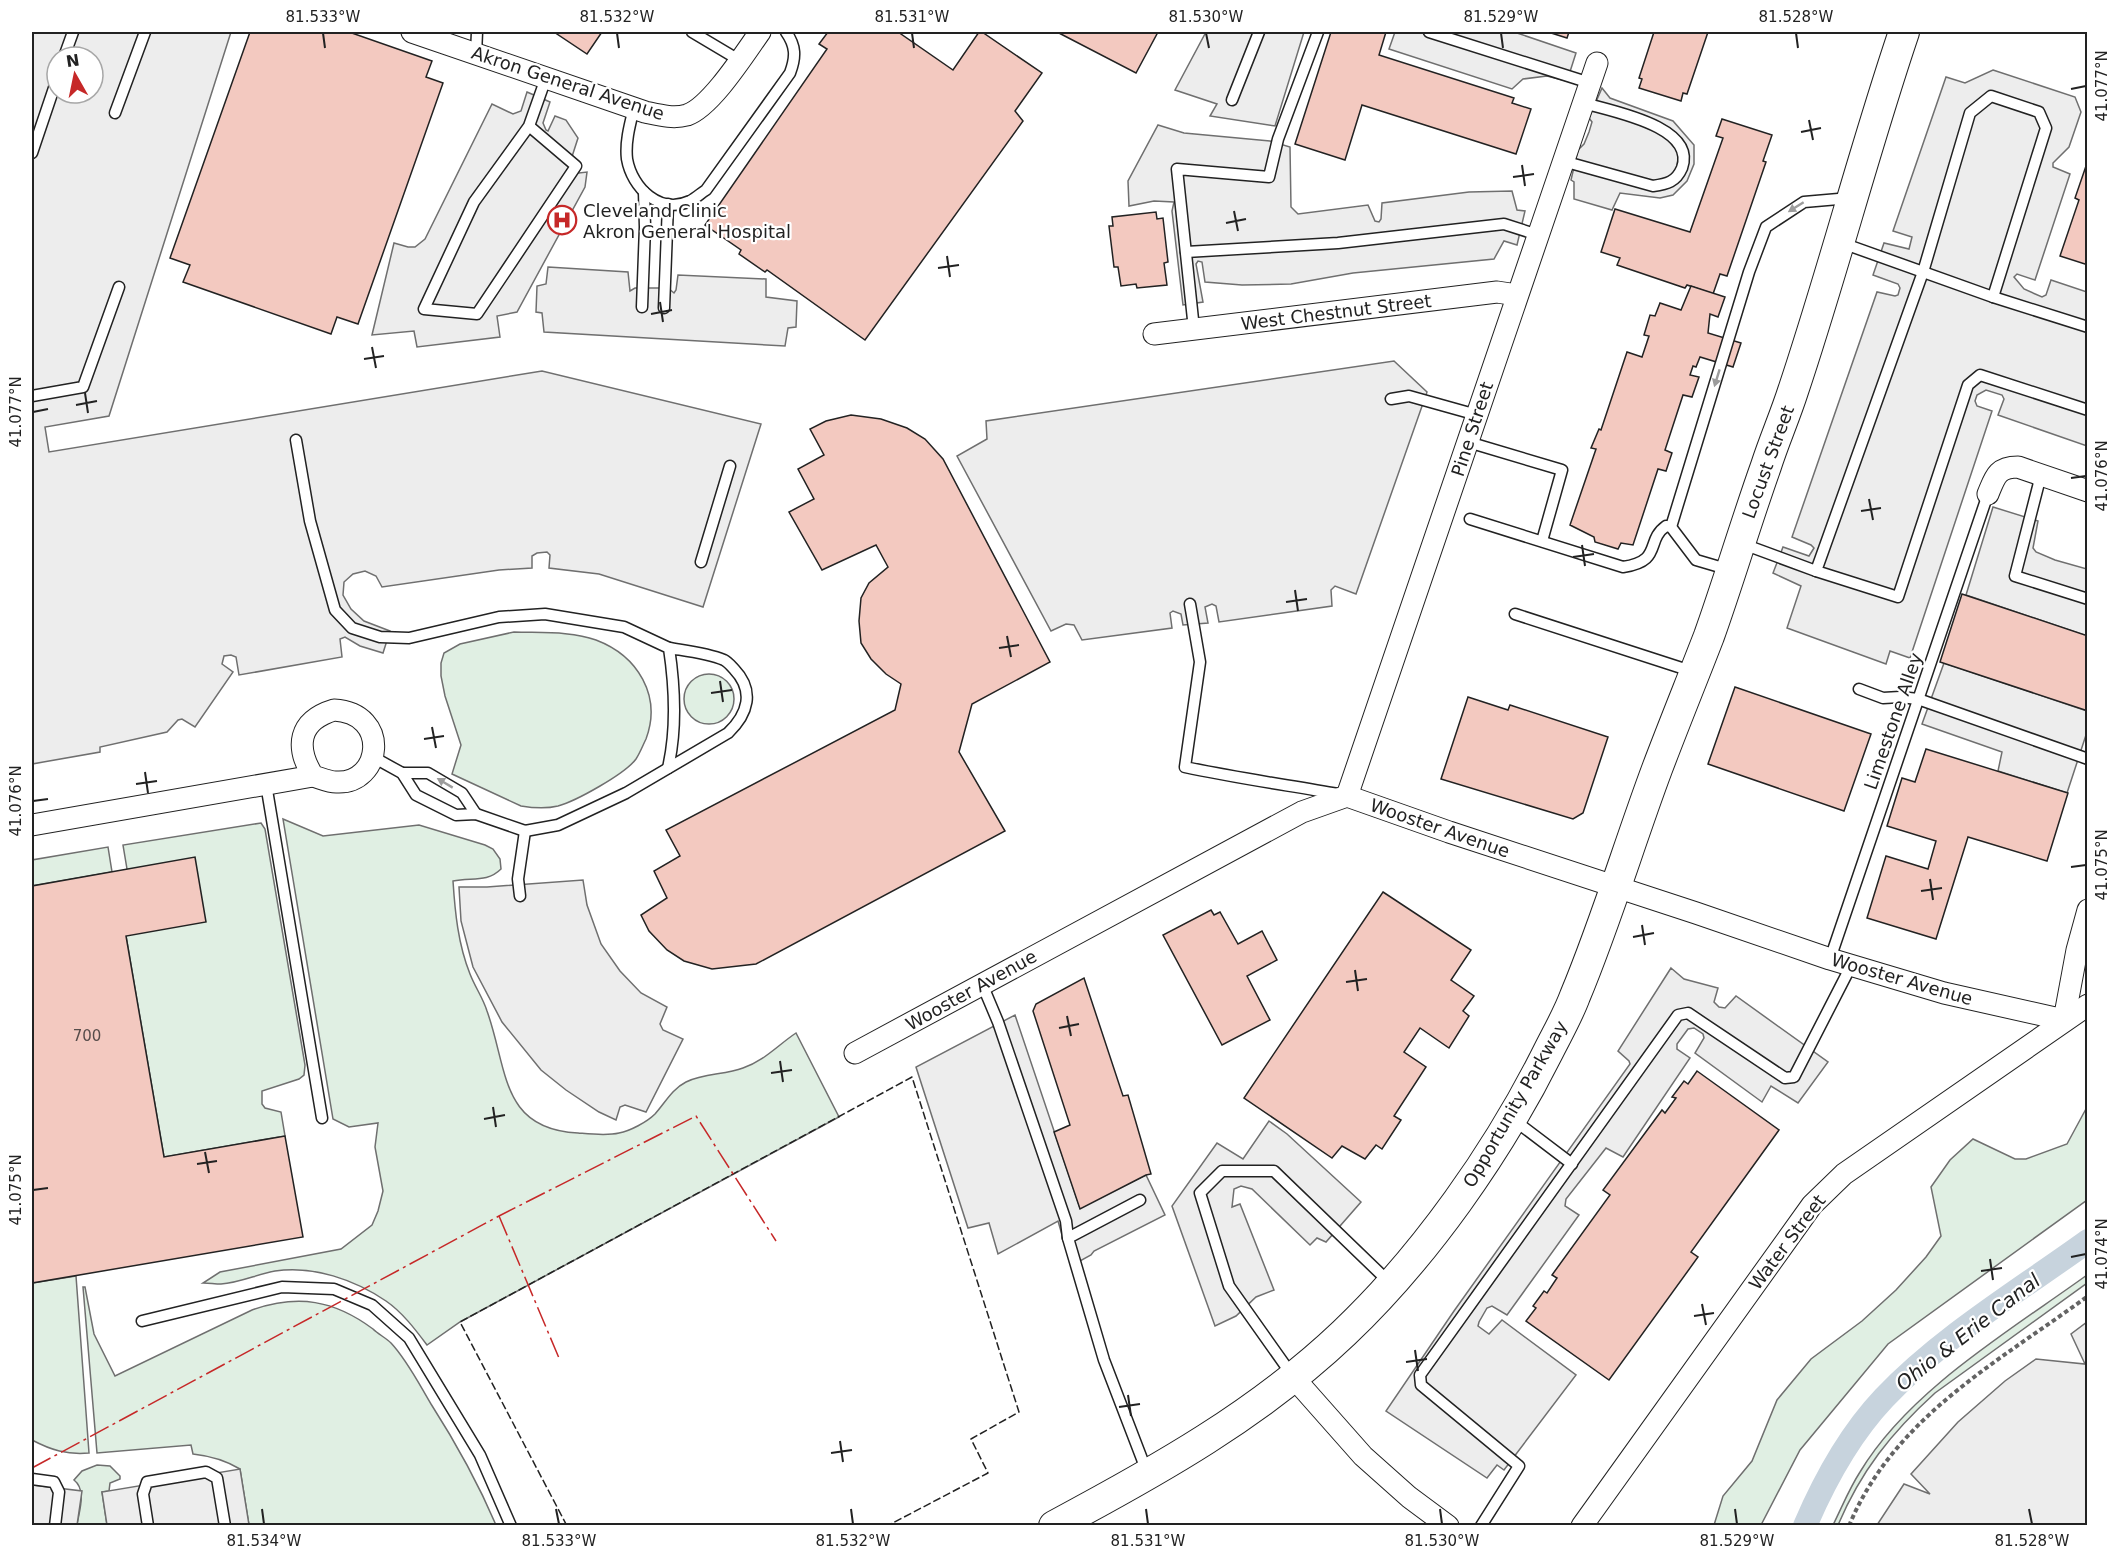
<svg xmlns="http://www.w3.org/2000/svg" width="2119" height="1557" font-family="'DejaVu Sans',sans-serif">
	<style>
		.green { fill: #e0efe3; stroke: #6f6f6f; stroke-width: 1.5 }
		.parking { fill: #ededed; stroke: #6f6f6f; stroke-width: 1.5; fill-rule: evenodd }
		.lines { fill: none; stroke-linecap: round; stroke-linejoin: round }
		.canal { stroke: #c7d3dd; stroke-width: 24 }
		.building { fill: #f3c9c0; stroke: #222; stroke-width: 1.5 }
		.lane-casing { stroke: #222; stroke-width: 13 }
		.street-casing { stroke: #222; stroke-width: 23 }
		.secondary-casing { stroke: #222; stroke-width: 32 }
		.path { stroke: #646464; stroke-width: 4; stroke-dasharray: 4.5 3; stroke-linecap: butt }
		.lane { stroke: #fff; stroke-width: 10 }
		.street { stroke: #fff; stroke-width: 21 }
		.secondary { stroke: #fff; stroke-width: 30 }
		.fence { stroke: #222; stroke-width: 1.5; stroke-dasharray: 8 3; stroke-linecap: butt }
		.power { stroke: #c62828; stroke-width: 1.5; stroke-dasharray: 21 4.5 3 4.5; stroke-linecap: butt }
		.oneway { fill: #9c9c9c }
		.ticks { fill: none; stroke: #222; stroke-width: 2 }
		.labels { text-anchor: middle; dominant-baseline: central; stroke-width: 4.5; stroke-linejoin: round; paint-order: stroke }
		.number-label { font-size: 15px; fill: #564c4a }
		.street-label { font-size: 18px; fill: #222; stroke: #fff }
		.poi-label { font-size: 18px; fill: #222; stroke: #fff; text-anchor: start }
		.water-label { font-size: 20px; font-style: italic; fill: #222; stroke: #fff }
		.neatline { fill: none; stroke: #222; stroke-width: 2 }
		.ticks-label { font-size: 15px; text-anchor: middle; fill: #222 }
	</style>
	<rect width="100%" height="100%" fill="#fff"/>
	<g class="green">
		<path d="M514,632c27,1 58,-1 82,8 42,16 66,56 50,99 -3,6 -6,14 -10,20 -11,15 -60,42 -78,47 -12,3 -25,2 -37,0l-69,-32 9,-29 -16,-49 -4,-20v-13l3,-10 16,-9z"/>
		<circle cx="709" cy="699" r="25"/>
		<path d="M283,819l40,17 96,-11 66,20 8,4 7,10 1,10c-14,14 -30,8 -48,12 2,31 5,63 17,93 5,13 13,24 17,37 21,58 13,118 91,122 12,1 29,3 41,0 11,-2 28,-11 36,-19 10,-11 17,-25 31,-32 18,-9 39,-7 57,-14 21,-7 35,-23 53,-35l43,84 -379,205 -33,23c-12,-16 -25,-33 -41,-44 -31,-21 -73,-36 -111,-30 -17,3 -36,12 -54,13 -6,0 -12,-1 -18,-1l17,-11 121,-23 31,-24 6,-14 5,-20 -8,-44 3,-24 -29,4 -16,-8z"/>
		<path d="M261,823l4,6 40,236 -1,10 -5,4 -37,12v13l3,4 16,4 4,24 -121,21 -38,-221 1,-67 -4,-24z"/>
		<path d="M108,847l4,25 -80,14v-26z"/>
		<path d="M2087,1107v93l-199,144 -88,106 -39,75h-47l9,-29 29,-35 25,-61 34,-41 51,-38 34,-31 30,-33 15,-21 -10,-49 19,-27 23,-21 42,20h11l41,-15z"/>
		<path d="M2087,1275v8l-152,110c-44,40 -74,78 -97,132h-5c9,-18 16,-36 27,-53 49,-82 151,-142 227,-197z"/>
		<path d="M76,1276l13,177c-22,2 -38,-3 -57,-13v-157z"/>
		<path d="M83,1287h2l9,47 21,42 137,-66c46,-16 82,-10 121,19 5,5 13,9 18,14 16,17 28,41 40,61 25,39 47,79 65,121h-247l-9,-56c-15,-9 -29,-13 -47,-15l-2,-9 -94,8z"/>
		<path d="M97,1465l13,1 10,10v3l-10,4 -1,8 -7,1 5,33h-30c2,-14 10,-35 -3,-45l8,-9z"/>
	</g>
	<g class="parking">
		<path d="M32,32h199l-122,384 -64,11 4,25 493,-81 219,53 -58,183 -104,-33 -50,-6 1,-13 -3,-3 -10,1 -5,3v12l-33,2 -117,17 -6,-11 -11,-5 -12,3 -9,8 -1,13 8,14 13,12 26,10 -7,22 -23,-7 -15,-9 -5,2 2,18 -103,18 -3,-18 -5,-2 -7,1 -2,8 11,8 -38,55 -13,-8 -4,1 -11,12 -67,15v5l-68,12zM57,57h36v36h-36z"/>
		<path d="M1206,32h98l-29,94 -65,-10 7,-12 -42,-14z"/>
		<path d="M1395,32h119l62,21 -9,28 -20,-5 -24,3 -11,10 -123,-40z"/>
		<path d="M1993,70l82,27 6,15 -12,35 -16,16v4l17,7 -35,106 -18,-6 -3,3 10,12 18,8 4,-2 5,-15 36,12v154l-89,-31 6,-16 -2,-4 -16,-5 -9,5 -2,6 2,5 15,5 -82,247 -20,-7 -4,13 -99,-36 14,-42 -28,-13 10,-26 26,9 5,-8 -3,-3 -19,-8 85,-245 18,4 3,-1 2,-7 -2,-4 -25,-9 11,-32 25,6 3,-12 -19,-6 53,-154 19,6z"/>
		<path d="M1602,88l8,10 63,23 21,24v19l-7,17 -14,14 -13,3 -40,-5 -8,17 -38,-11v-17l-3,-2 7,-30 6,-6 5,-12 3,-10 -3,-4z"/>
		<path d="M527,92l23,10 -7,21 3,7 2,1 7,-15 11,4 12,18 -10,31 11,4 8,-1 -2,15 -68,125 -20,4 3,21 -83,10 -3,-16 -42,4 22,-92 14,4h7l10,-8 67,-135 21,10 8,-3z"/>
		<path d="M1158,125l26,8 86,8 20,6 1,60 7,7 70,-9 7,16 4,1 2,-3 1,-16 87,-11 43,-1 5,19 8,1 -8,34 -13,-4 -10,18 -141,14 -62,11 -49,1 -37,-3 -3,-20 -4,-1 -2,3 7,38 -20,3 -11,-94 2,-9 -20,-1 -25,5 -1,-25z"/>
		<path d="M548,267l80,5 2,19 5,-3h33l6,5 2,-3 2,-15 88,4v18l31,4 -1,26 -8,1 -3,18 -241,-14 -2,-19 -6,-1 1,-26 9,-2z"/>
		<path d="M1394,361l33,31 -71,202 -21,-8 -4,4 1,16 -113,16 -3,-16 -4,-2 -7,3 3,16 -25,2 -2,-11 -8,-3 -3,2 2,15 -90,12 -8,-15 -8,-1 -15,7 -94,-175 30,-17 -1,-18z"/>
		<path d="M1993,507l45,14 -5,27 3,4 19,8 32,9v67l-121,-41z"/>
		<path d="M1944,663l143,48v21l-20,61 -69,-22 4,-19 -80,-28z"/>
		<path d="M583,880l4,25 14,39 19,27 21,22 26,14 -7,17 3,6 20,9 -37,73 -21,-7 -5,2 -4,13 -17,-8 -33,-22 -25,-20 -39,-48 -29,-55 -12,-46 -2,-34h28z"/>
		<path d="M1671,968l13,11 34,9 -4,14 5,5 6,1 11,-12 92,66 -30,41 -27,-17 -9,16 -67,-49 9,-15 -1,-4 -9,-6 -6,1 -11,15v5l13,9 -67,99 -17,-9 -40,51 -1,7 14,9 -72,100 -15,-9 -5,2 -8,14 -1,4 11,8 13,-14 74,55 -72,95 -7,-5 -10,13 -101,-67 68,-100 176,-247 -1,-3 -11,-10z"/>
		<path d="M1015,1015l65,193 66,-33 19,40 -71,36 -3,4 -20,11 -13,-45 -60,33 -9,-31 -21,5 -52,-161z"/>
		<path d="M1269,1121l18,13 74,68 -35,40 -9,-4 -7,7 -58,-56 -11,-3 -7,3 -2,18 8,-3 34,86 -18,7 -20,19 -21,10 -43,-120 45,-63 26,16z"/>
		<path d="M2087,1322v203h-210l27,-41 26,10 -19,-20 47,-52 47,-41 31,-22 49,5 -14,-30z"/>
		<path d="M240,1469l9,56h-142l-5,-33z"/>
		<path d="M32,1485l50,6 -5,34 -45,1z"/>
	</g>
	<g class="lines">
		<path class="canal" d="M1805,1526c20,-47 44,-91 79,-128 58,-61 136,-108 204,-157"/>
	</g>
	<g class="building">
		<path d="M250,32h99l83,29 -6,16 17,6 -85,241 -21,-7 -6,17 -148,-52 7,-17 -20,-7z"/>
		<path d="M554,32h48l-15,22z"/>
		<path d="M828,32h70l55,38 26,-38h3l60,41 -27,38 8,10 -158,219 -98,-70 -2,2 -26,-18 2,-4 -36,-25 122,-176 -8,-5z"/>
		<path d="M1057,32h101l-22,41z"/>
		<path d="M1331,32h55l-7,23 135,43 -2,5 19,6 -15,45 -154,-49 -17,55 -50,-16z"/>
		<path d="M1548,32h21l-2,6z"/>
		<path d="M1654,32h54l-21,62 -4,-1 -2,8 -42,-13 3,-9 -3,-1z"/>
		<path d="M1722,119l50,16 -9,26 3,1 -39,114 -7,-2 -7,20 -26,-9 -2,3 -68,-23 3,-7 -19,-6 14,-43 75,23 33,-94 -7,-2z"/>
		<path d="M2086,166h2v99l-28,-9 19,-56 -4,-2z"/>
		<path d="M1156,212l1,7 6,-1 5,44 -4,1 3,22 -30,3 -1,-4 -15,2 -3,-19h-4l-5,-41h4l-1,-9z"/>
		<path d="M1691,286l34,11 -7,20 -8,-3 -2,19 33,10 -8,24 -33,-10 -4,10 -3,-1 -3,9 9,2 -7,20 -9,-2 -18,55 7,3 -6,18 -8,-2 -25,76 -12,-2 -3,6 -23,-7 -1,-5 -24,-12 26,-76 -5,-1 8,-19 2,1 26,-78 15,5 7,-21 -5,-1 6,-20 5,1 5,-13 21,7z"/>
		<path d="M851,415l30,4 26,9 18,11 18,20 107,203 -78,42 -13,48 46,79 -249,133 -44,5 -28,-8 -17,-11 -18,-19 -8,-16 26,-17 -13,-27 26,-15 -14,-26 229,-120 6,-26 -15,-10 -15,-15 -10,-16 -2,-22 2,-23 8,-15 19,-16 -12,-22 -54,25 -33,-58 25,-13 -16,-30 26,-14 -14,-26 16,-8z"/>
		<path d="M1962,594l126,42v75l-148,-49z"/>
		<path d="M1735,687l136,47 -27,77 -136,-47z"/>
		<path d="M1468,697l40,13 2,-5 98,32 -25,76 -10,6 -132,-40z"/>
		<path d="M1926,749l142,44 -21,68 -79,-24 -32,102 -69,-21 19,-62 42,13 8,-28 -49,-15 15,-48 13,4z"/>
		<path d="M195,857l11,65 -80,14 38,221 121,-21 18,101 -271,46v-397z"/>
		<path d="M1383,892l88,58 -20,30 23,16 -11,15 6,5 -20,32 -29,-20 -16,24 22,15 -32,49 7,4 -19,29 -6,-4 -11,14 -23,-13 -10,12 -88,-60z"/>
		<path d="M1211,910l3,5 6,-3 18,32 24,-13 15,29 -30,16 23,44 -48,25 -59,-110z"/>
		<path d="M1084,978l39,118 5,-1 23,79 -5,1 -66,34 -26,-77 16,-7 -37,-114 3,-7z"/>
		<path d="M1697,1071l82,59 -88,122 7,5 -89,123 -83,-59 10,-13 -3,-2 11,-15 3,2 10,-15 -5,-3 58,-80 -7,-5 59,-80 3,3 11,-15 -4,-1 12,-16 4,3z"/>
	</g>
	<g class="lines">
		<g class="lane-casing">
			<g id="lane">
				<path d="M692,32l47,28"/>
				<path d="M1429,32l161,51"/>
				<path d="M476,54l1,-22"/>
				<path d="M64,57l9,-25"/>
				<path d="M1232,100l27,-68"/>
				<path d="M634,108c-4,16 -9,34 -7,51 5,29 33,56 63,42 6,-3 11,-8 16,-11l84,-117c6,-16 6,-27 -4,-41"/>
				<path d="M115,113l30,-81"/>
				<path d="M529,126l47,40 -99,148 -53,-5 50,-107 55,-76 17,-48"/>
				<path d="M32,153l25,-74"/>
				<path d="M1563,161l90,25c14,-2 23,-4 29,-18 15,-42 -72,-57 -98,-65"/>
				<path d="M1842,243l151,54 95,30"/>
				<path d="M1186,252l152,-9 166,-19 34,11"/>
				<path d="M1993,297l53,-169 -7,-16 -48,-16 -21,17 -47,159 -107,299 82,26 70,-212 12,-10 108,35"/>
				<path d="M642,307l3,-80 -1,-35"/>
				<path d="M664,308l4,-104"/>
				<path d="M1194,329l-17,-160 92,8 9,-38 40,-107"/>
				<path d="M32,396l51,-9 36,-100"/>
				<path d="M1391,399l18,-3 68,19"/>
				<path d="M296,440l14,81 25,89 17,18 28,9 29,1 90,-21 46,-3 79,13 45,21c6,40 8,81 -1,120"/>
				<path d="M1468,442l94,28 -20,71"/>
				<path d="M2041,475l-26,101 73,23"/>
				<path d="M1470,519l153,48c40,-6 22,-26 43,-41l5,1 25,33 34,10"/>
				<path d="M1671,527l78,-255 17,-45 38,-25 46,-4"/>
				<path d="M1743,544l73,27"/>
				<path d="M701,562l29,-96"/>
				<path d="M1190,604l10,58 -15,105c51,11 102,18 153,27"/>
				<path d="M1515,614l179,58"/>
				<path d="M1859,689l24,9 17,-1 18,2 170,60"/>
				<path d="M373,757l29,16 14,22 40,20 20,-1 49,17 33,-6 68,-32 102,-60c20,-19 27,-42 6,-64 -3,-3 -6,-7 -10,-9 -17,-7 -37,-9 -55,-12"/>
				<path d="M402,773h26l34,20 14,21"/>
				<path d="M266,784l56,334"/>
				<path d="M520,896l-2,-17 7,-48"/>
				<path d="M1830,959l158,-465"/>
				<path d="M982,984l16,38 68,199 2,17"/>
				<path d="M1514,1120l58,44"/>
				<path d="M1140,1200l-72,38 36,122 43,112"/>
				<path d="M142,1321l140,-34 52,2 38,16 37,33 71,117 31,71"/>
				<path d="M1292,1375l-63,-89 -29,-93 22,-22h52l115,111"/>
				<path d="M32,1479l22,3 5,10 -4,34"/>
				<path d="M148,1526l-5,-32 4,-12 59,-10 11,6 8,48"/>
				<path d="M1481,1526l38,-60 -98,-81 -1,-10 258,-360 10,-2 97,65 9,-1 57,-111"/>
			</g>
		</g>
		<g class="street-casing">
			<g id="street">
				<path d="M412,32l233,80c14,3 28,7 42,3 24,-8 58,-62 73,-83"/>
				<path d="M1154,334l343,-42 20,3"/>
				<path d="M1988,494c7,-17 9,-27 30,-27l70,24"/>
				<path d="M334,710c57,3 48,75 2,72 -7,0 -16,-4 -23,-6 -18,-29 -15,-55 21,-66z"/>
				<path d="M1347,796l250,-733"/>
				<path d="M32,825l281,-49"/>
				<path d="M855,1053l447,-241 45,-16 102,36 247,81 134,46 114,34 120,27 13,-70 11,-40"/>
				<path d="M1294,1378l69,78 46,41 39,29"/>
				<path d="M1582,1526l230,-321 32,-31 244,-169"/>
			</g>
		</g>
		<g class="secondary-casing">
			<path id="secondary" d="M1054,1526c103,-55 205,-112 290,-193 81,-77 154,-181 204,-281 9,-18 20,-37 27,-56 31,-74 54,-152 82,-227 17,-45 35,-89 52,-133 20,-56 37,-114 57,-170 8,-25 19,-50 27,-75 40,-119 71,-241 111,-359"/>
		</g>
		<path class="path" d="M1849,1526c44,-108 149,-164 239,-230"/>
		<use href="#lane" class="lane"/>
		<use href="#street" class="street"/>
		<use href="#secondary" class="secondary"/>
		<path class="fence" d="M567,1526l-107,-204 452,-245 107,335 -48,27 17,34 -101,53"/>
		<g class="power">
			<path d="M499,1216l60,142"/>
			<path d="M32,1468l467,-252 197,-100 80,125"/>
		</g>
	</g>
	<defs><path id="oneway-solid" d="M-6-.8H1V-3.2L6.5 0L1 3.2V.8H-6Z" transform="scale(1.5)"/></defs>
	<g class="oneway">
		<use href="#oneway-solid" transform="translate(1796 207) rotate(148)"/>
		<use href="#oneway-solid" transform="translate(1717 378) rotate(107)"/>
		<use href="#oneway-solid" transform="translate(445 783) rotate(-149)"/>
	</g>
	<path class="ticks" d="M323,33l2,15M617,33l2,15M912,33l2,15M1206,33l3,15M1501,33l2,15M1796,33l2,15M2071,89l15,-3M1809,120l4,20M1801,132l20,-4M1522,165l3,21M1513,177l21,-3M1234,211l4,20M1226,223l20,-4M947,256l3,21M938,268l21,-3M660,302l3,20M651,314l21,-4M372,347l4,21M364,359l20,-3M85,393l3,20M76,405l21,-4M33,412l15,-3M2071,478l15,-2M1869,499l4,21M1861,511l20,-3M1582,545l3,21M1573,557l21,-3M1295,590l3,21M1286,602l21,-3M1007,636l4,21M999,648l20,-3M720,681l3,21M711,693l21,-3M432,727l4,21M424,739l20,-3M145,772l3,21M136,784l21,-3M33,801l15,-2M2071,867l15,-2M1930,879l3,21M1921,891l21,-3M1642,925l3,20M1633,937l21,-4M1355,970l3,21M1346,982l21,-3M1067,1016l4,20M1059,1028l20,-4M780,1061l3,21M771,1073l21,-3M493,1107l3,20M484,1119l21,-4M205,1152l4,21M197,1164l20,-3M33,1190l15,-2M2071,1257l15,-3M1990,1259l3,21M1981,1271l21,-3M1702,1304l4,21M1694,1316l20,-3M1415,1350l3,21M1406,1362l21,-3M1128,1395l3,21M1119,1407l21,-3M840,1441l3,21M831,1453l21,-3M262,1509l2,15M556,1509l3,15M851,1509l2,15M1146,1509l2,15M1440,1509l2,15M1735,1509l2,15M2029,1509l3,15"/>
	<defs>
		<g id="hospital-ring" transform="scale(1.5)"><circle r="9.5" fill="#fff" stroke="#c62828" stroke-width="1.5"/><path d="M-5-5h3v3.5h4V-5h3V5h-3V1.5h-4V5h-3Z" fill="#c62828"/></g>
	</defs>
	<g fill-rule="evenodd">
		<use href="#hospital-ring" x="562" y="220"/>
	</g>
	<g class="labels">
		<g class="number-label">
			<text x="87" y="1036">700</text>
		</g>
		<g class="street-label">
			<text transform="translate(568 83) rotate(18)">Akron General Avenue</text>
			<text transform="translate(1336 312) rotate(-7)">West Chestnut Street</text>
			<text transform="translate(1472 429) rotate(-72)">Pine Street</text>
			<text transform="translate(1768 462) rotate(-70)">Locust Street</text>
			<text transform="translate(1893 721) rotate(-71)">Limestone Alley</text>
			<text transform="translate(1440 828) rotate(19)">Wooster Avenue</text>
			<text transform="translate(1902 979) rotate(16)">Wooster Avenue</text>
			<text transform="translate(971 990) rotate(-29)">Wooster Avenue</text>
			<text transform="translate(1515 1104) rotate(-60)">Opportunity Parkway</text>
			<text transform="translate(1787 1242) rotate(-53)">Water Street</text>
		</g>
		<g class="poi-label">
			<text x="583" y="210">Cleveland Clinic<tspan x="583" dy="21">Akron General Hospital</tspan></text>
		</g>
		<g class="water-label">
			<text transform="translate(1968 1332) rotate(-38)">Ohio &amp; Erie Canal</text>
		</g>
	</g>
	<rect width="2119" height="1557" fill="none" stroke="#ffffff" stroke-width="66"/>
	<g transform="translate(75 75) rotate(351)"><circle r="28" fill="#ffffff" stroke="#a7a7a7" stroke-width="1.5"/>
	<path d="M0-4.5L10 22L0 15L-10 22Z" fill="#c62828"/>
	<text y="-9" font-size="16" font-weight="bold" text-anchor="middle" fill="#222222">N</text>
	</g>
	<rect x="33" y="33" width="2053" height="1491" class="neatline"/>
	<g class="ticks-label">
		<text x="323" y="22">81.533°W</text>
		<text x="617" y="22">81.532°W</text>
		<text x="912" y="22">81.531°W</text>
		<text x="1206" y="22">81.530°W</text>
		<text x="1501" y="22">81.529°W</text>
		<text x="1796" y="22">81.528°W</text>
		<text transform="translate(2102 86) rotate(-90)" y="5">41.077°N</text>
		<text transform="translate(16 412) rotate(-90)" y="5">41.077°N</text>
		<text transform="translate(2102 476) rotate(-90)" y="5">41.076°N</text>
		<text transform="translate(16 801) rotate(-90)" y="5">41.076°N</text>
		<text transform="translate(2102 865) rotate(-90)" y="5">41.075°N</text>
		<text transform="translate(16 1190) rotate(-90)" y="5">41.075°N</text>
		<text transform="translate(2102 1254) rotate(-90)" y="5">41.074°N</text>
		<text x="264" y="1546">81.534°W</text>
		<text x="559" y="1546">81.533°W</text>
		<text x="853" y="1546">81.532°W</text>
		<text x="1148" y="1546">81.531°W</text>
		<text x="1442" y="1546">81.530°W</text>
		<text x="1737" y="1546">81.529°W</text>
		<text x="2032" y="1546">81.528°W</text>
	</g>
</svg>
